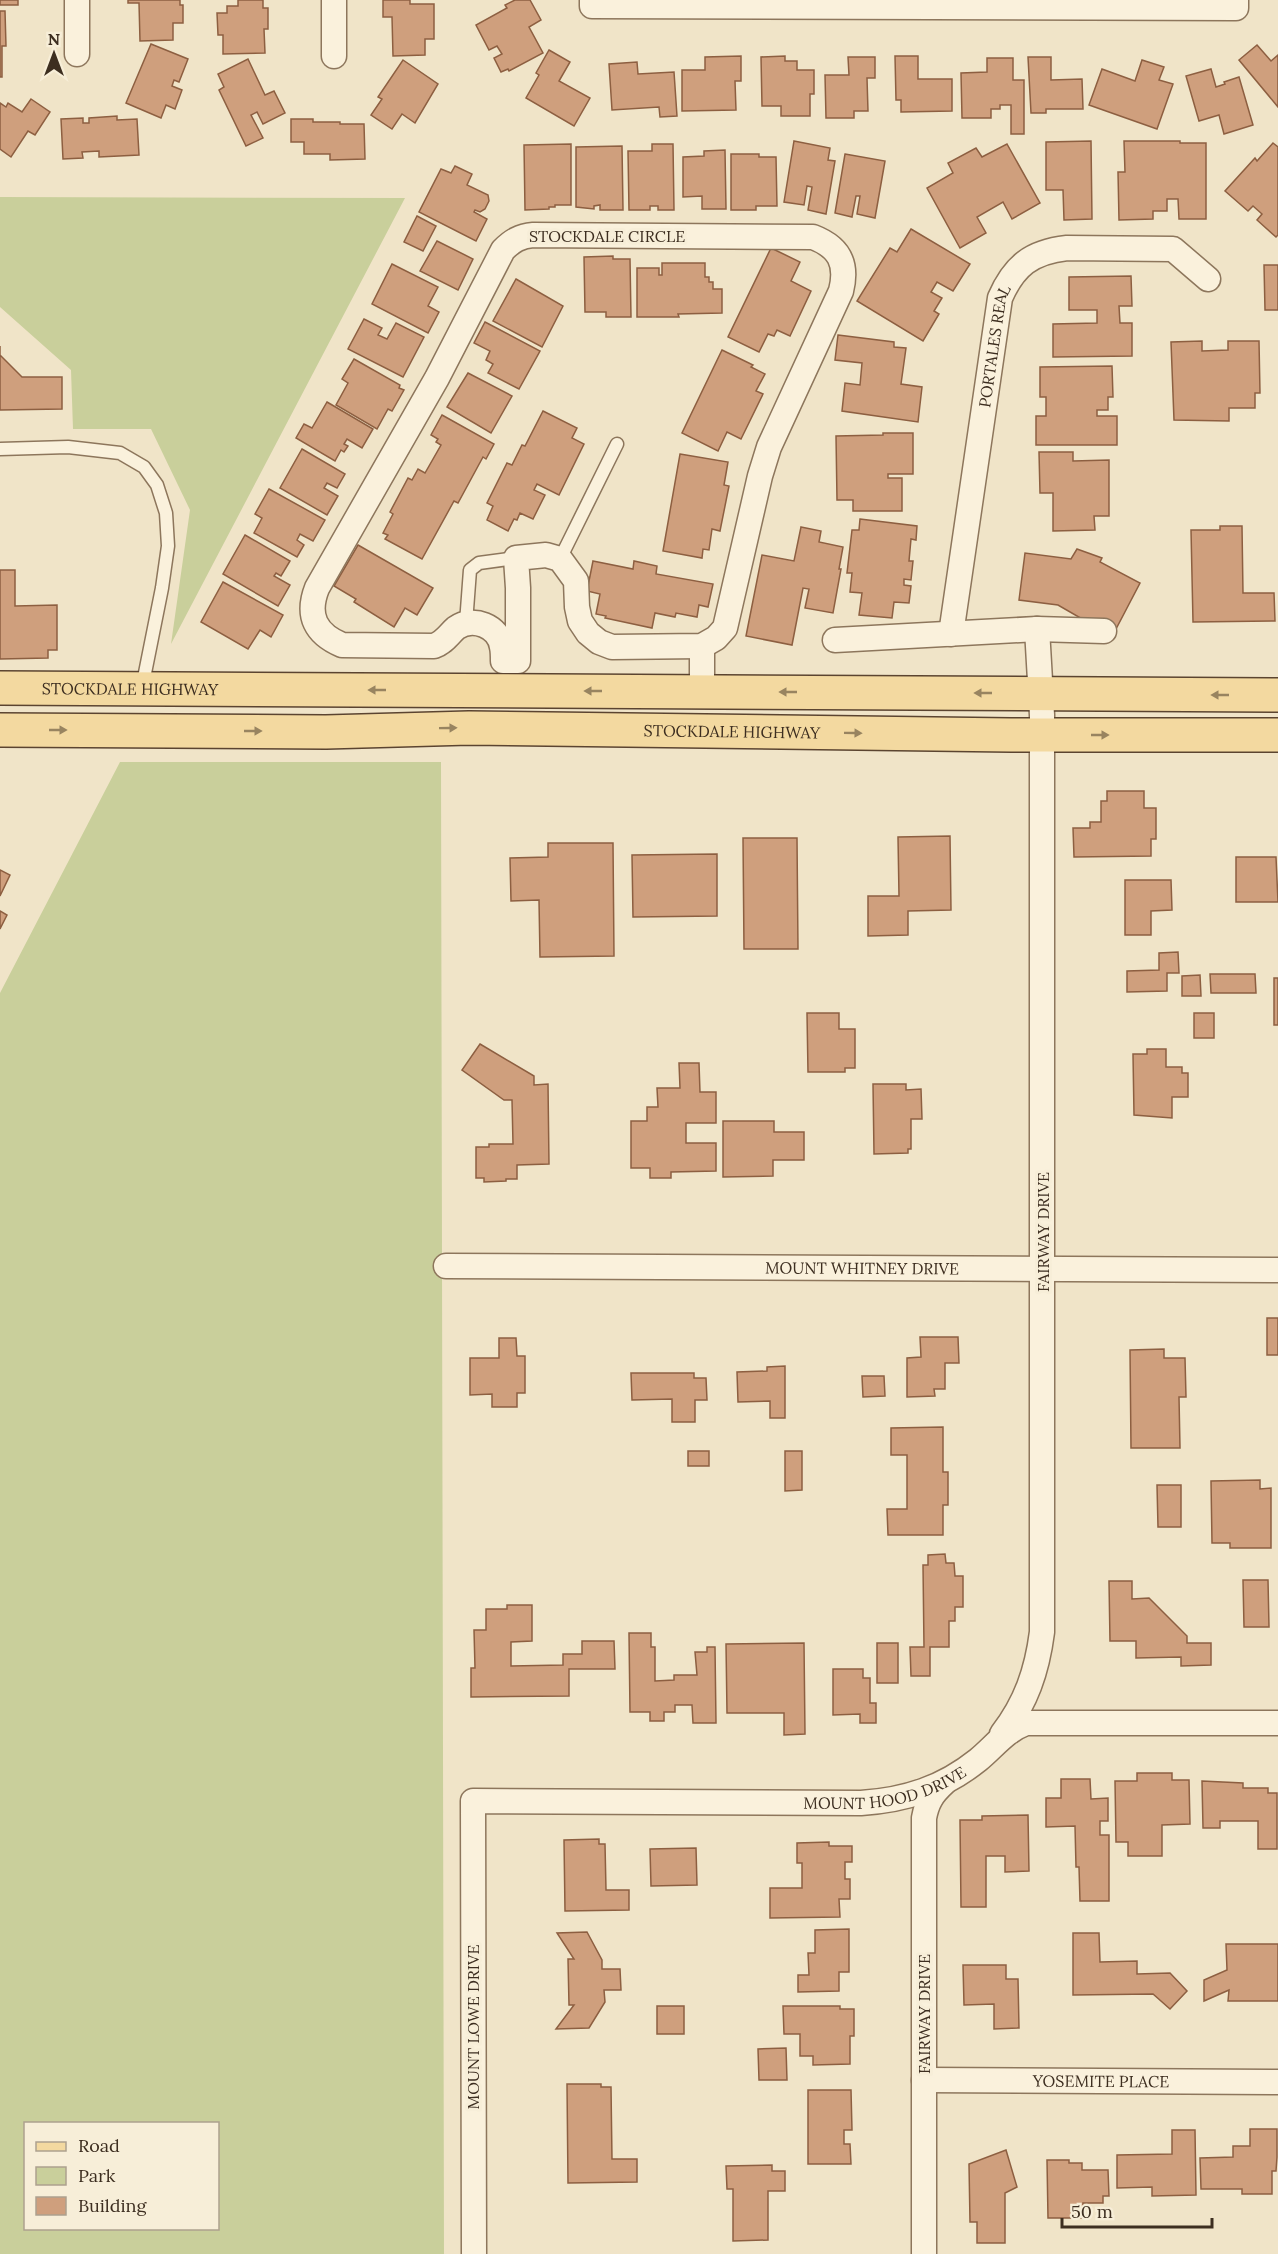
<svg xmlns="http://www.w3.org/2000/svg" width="1278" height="2254" font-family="Lora,serif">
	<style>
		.green { fill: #c9cf9b; fill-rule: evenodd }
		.building { fill: #cf9f7d; stroke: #8d5f41; stroke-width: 1.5 }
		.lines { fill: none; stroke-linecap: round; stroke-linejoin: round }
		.service-casing { stroke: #8d765c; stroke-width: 15 }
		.minor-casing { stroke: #8d765c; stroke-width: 27 }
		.primary-casing { stroke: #5b4430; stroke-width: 36 }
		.service { stroke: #faf1dc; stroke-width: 12 }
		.minor { stroke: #faf1dc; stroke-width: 24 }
		.primary { stroke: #f3d9a0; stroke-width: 33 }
		.oneway { fill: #988460 }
		.labels { text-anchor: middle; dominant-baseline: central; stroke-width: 6; stroke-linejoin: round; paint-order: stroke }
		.street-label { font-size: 16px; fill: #3d2e20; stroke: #f7eed8 }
	</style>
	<rect width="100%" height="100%" fill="#f0e4c8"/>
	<g class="green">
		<path d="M0,197l405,1 -234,446 19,-134 -39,-81h-78l-2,-59 -71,-63z"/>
		<path d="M120,762h321l3,1492h-444v-1261zM26,2124h192v104h-192z"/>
	</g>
	<g class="building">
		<rect x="0" y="0" width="18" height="5"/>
		<path d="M128,0h52v5h3v18h-10v17l-33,1 -1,-38h-11z"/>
		<path d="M238,0h25v8h5v21h-4l1,24 -42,1v-19h-5l-1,-22h10v-7h11z"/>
		<path d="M383,0h27v4h24v35h-9v16l-32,1 -1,-39h-9z"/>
		<path d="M515,0h15l11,20 -12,7 14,26 -34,18 -1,-2 -7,3 -7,-14 8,-4 -5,-8 -8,4 -13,-25 31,-17 -2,-3z"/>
		<path d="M0,11h5l1,35h-4v31h-2z"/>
		<path d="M151,44l37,15 -9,23 -5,-2 -2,6 10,4 -7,19 -9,-4 -5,13 -35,-15z"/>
		<path d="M1257,45l14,16 7,-6v52l-39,-47z"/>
		<path d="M549,50l21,12 -11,19 31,17 -16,28 -48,-28 13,-23 -3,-2z"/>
		<path d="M741,56v25h-6l1,29 -54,1v-41h23v-13z"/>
		<path d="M785,56v5h12v9h17v24h-4v22h-29v-10h-19l-1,-49z"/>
		<path d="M895,56h23v23h34v32l-51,1v-12h-5z"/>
		<path d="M848,57h27v21h-8l1,33h-14v7h-28l-1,-43h24z"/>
		<path d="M1028,57h23v23l31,-1 1,30h-37v4h-15z"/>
		<path d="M987,58h26v22h11v54h-13v-29h-11v4h-9v9h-29l-1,-45 26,-1z"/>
		<path d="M248,59l17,36 9,-4 11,22 -22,11 -6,-12 -6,3 12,23 -17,8 -27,-56 5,-3 -6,-13z"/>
		<path d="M403,60l35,24 -23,39 -13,-9 -10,15 -21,-14 11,-16 -4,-2z"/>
		<path d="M1142,60l22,7 -5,13 14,4 -16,45 -68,-24 13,-36 33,12z"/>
		<path d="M637,62l1,12 36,-2 3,44 -17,1 -1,-10 -47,3 -3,-46z"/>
		<path d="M1211,69l5,18 9,-3 -1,-2 15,-5 14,48 -29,9 -5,-19 -20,6 -13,-45z"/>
		<path d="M31,99l19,13 -15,23 -7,-4 -17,26 -11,-8v-46l6,4 2,-4 14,9z"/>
		<path d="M117,116v4l20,-1 2,36 -40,2v-6l-17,1 1,6 -20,1 -2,-40 22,-1v5h6v-5z"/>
		<path d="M291,119h22v3h27v2h24l1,35 -35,1v-6h-26v-12h-13z"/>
		<path d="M794,141l36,7 -2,12 7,1 -9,53 -18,-4 4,-23 -5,-1 -3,19 -20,-3z"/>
		<path d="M1091,141l1,78 -28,1 -1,-30h-17v-48z"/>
		<path d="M1124,141h56v2h26v76h-27l-1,-20h-11v12h-14v8l-34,1 -1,-48h7z"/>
		<path d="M1273,143l5,4v88l-2,2 -19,-17 5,-6 -9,-8 -5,5 -23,-20 30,-33 2,3z"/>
		<path d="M571,144v61h-16v2h-6v2l-24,1 -1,-65z"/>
		<path d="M652,144h21l1,66h-16v-4h-8v4h-21l-1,-59h24z"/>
		<path d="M1007,144l33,59 -28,16 -9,-17 -26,15 9,16 -26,15 -33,-60 26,-15 -5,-10 28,-15 6,9z"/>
		<path d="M622,146l1,64h-23v-5l-6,1v3l-18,-2v-60z"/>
		<path d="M725,150l1,59h-24v-13l-19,1v-40l21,-1v-5z"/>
		<path d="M731,154h28v3h17l1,49h-21v4h-25z"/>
		<path d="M845,154l40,7 -10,57 -18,-4 3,-18h-4l-4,21 -17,-4z"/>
		<path d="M455,166l17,8 -5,11 21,10 1,6 -4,8 -5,3 -5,-2 -1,2 13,7 -11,22 -57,-29 22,-43 10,4z"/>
		<path d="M417,216l19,10 -13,25 -19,-9z"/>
		<path d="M911,229l59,35 -17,27 -16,-9 -6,10 11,6 -8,13 5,3 -16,27 -66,-40 33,-53 7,4z"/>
		<path d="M437,241l36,18 -15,31 -38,-19z"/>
		<path d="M771,248l29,14 -9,19 20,10 -21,45 -13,-6 -3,6 -6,-2 -9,18 -31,-15z"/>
		<path d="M613,256v3h17l1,58h-25v-5h-21l-1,-55z"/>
		<path d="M662,263h43v14h4v5h4v7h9v24l-44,1 1,3h-42v-49h22v7h3z"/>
		<path d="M392,264l46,23 -10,19 11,6 -11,21 -56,-29z"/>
		<path d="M1264,265h14v45h-13z"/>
		<path d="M1131,276l1,30h-13l1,17h12v33l-79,1v-33l44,-1v-13h-28v-33z"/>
		<path d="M516,279l47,27 -21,41 -49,-26z"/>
		<path d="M364,319l18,9 -4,7 9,4 9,-16 28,14 -21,40 -55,-28z"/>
		<path d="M485,322l55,29 -21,38 -31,-16 5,-9 -7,-4 4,-9 -16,-8z"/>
		<path d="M838,335l56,7v5l12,1 -5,36 21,3 -4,35 -76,-11 3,-28 15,2 2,-22 -27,-3z"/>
		<path d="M1202,341v10l26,-1v-9h31l1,52h-5v15h-26v13l-55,-1 -3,-78z"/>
		<path d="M0,346v9l22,22h40v32l-62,1z"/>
		<path d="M722,350l31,15 -2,2 14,7 -9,17 7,3 -22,45 -14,-7 -9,19 -36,-18z"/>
		<path d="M354,359l46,26 -1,3 5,2 -12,21 -4,-2 -11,20 -41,-24 12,-22 -6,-4z"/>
		<path d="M1112,366l1,31h-5v13h-11v6h20v29h-81v-29h10v-19h-6v-30z"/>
		<path d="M468,373l44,23 -21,37 -44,-26z"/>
		<path d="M327,402l46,27 -11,19 -15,-9 -3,5 4,2 -4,6 -3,-2 -6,11 -39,-23 8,-14 8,4z"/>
		<path d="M543,411l34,17 -5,10 12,6 -25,51 -22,-11 -3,6 11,5 -12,24 -13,-6 -3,7 -3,-1 -6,12 -21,-11 6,-14 -6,-3 20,-40 5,2 10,-20 3,1z"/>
		<path d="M442,415l52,29 -8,15 -3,-2 -25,46 -4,-2 -32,58 -37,-20 3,-4 -5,-2 10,-19 -3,-2 18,-34 4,2 6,-11 7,4 16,-28 -5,-3 2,-3 -7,-4z"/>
		<path d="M883,433h30v41h-25v4h14v33h-49v-11h-16l-1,-64 47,-1z"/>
		<path d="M302,449l43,25 -8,14 -10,-5 -3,5 14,8 -11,19 -47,-27z"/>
		<path d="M1039,452h34v9l36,-1v56h-15l1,14 -42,1v-38h-13z"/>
		<path d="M680,454l48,8 -4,23 5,1 -9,45 -8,-2 -3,21 -6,-1 -1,9 -39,-7z"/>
		<path d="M269,489l56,31 -12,21 -13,-7 -3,6 7,5 -7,12 -43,-24 8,-15 -7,-4z"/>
		<path d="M860,519l57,7 -1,14 -5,-1 -2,22h4l-2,19 -7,-1v6l7,1 -2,17 -15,-1 -2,16 -33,-3 3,-22 -12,-1 2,-19h-5l5,-43h7z"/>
		<path d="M1220,526h22l1,67h31l1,28 -82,1 -2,-92h29z"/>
		<path d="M801,527l20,4 -2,11 24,5 -4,22h2l-8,44 -28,-5 4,-19 -6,-1 -11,57 -46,-9 16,-81 32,6z"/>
		<path d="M245,535l45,26 -9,15 -5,-3 -2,3 16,9 -12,21 -55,-32z"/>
		<path d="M358,545l75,43 -16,27 -12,-7 -11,19 -40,-25 2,-3 -22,-13z"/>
		<path d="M1077,549l25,9 -2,4 40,21 -24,46 -20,-2 -38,-22 -39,-5 6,-47 46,6z"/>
		<path d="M593,561l40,8 1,-8 23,5 -1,8 57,10 -5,23 -9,-2 -2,12 -21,-4 -1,4 -20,-4 -3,15 -47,-10 1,-2 -10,-2 4,-20 -13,-3z"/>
		<path d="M0,570h15v36l42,-1v45h-9v8l-48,1z"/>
		<path d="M223,582l60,33 -12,22 -11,-7 -12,19 -47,-27z"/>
		<path d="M1107,791h37v17h12v31h-5v17l-77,1 -1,-29h17v-6h11v-21h6z"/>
		<path d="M950,836l1,74 -43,1v24l-40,1v-40h31l-1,-59z"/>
		<path d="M743,838h54l1,111h-54z"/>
		<path d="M548,843h65l1,113 -74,1 -1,-57 -28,1 -1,-43 38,-1z"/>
		<path d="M717,854v62l-84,1 -1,-62z"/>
		<path d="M1236,857h40l2,45h-42z"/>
		<path d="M0,870l10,5 -10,21z"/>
		<path d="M1125,880h46l1,30 -21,1v24h-26z"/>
		<path d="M0,911l7,4 -7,14z"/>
		<path d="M1178,952l1,21h-12v18l-40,1v-21l32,-1v-17z"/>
		<path d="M1210,974h45l1,19h-45z"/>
		<path d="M1200,975l1,21h-19v-20z"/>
		<rect x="1274" y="978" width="4" height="47"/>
		<path d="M807,1013h32v16h16v39h-10v4h-37z"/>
		<rect x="1194" y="1013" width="20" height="25"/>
		<path d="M480,1044l54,32v9l14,-1 1,80 -32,1v14h-11v2l-22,1v-4h-8v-31h13v-3h24l-1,-44h-8l-42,-30z"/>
		<path d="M1147,1049h19v18h16v6h6v24h-16v21l-38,-3 -1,-61h14z"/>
		<path d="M679,1063h20l1,29h16v31h-30v20h30v28l-45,1v6h-21v-10h-19v-47h16v-14h11l-1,-19h23z"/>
		<path d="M873,1084h33v6l15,-1 1,30h-11v30h-3v4l-34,1z"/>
		<path d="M723,1121h51v11h30v28h-31v16l-50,1z"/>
		<rect x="1267" y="1318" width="11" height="37"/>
		<path d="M920,1337h38l1,26h-14v26h-11l1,7 -28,1v-39l14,-1z"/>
		<path d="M499,1338h17l1,18h8v37h-8v14h-25v-13l-22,1v-37h29z"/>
		<path d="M1164,1349v9h21l1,39h-7l1,51h-49l-1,-98z"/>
		<path d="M785,1366v52h-15v-17l-32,1 -1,-30 30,-1v-4z"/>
		<path d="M631,1373h63v5h12l1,22h-12v22h-23v-23l-40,1z"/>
		<path d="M862,1376h22l1,20 -22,1z"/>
		<path d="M943,1427v45h5v33h-5v30h-55l-1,-26h20v-54h-16v-27z"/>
		<rect x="688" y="1451" width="21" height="15"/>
		<path d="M785,1451h17v39l-17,1z"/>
		<path d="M1260,1480v9l11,-1v60h-41v-5h-18l-1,-62z"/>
		<path d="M1157,1485h24v42h-23z"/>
		<path d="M945,1554l1,9h8l1,13h8v31h-8v14h-6v26h-19v29h-19l-1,-29h14l-1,-82h5v-10z"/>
		<path d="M1243,1580h25l1,47h-25z"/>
		<path d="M1109,1581h23v18l17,-1 38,38v7h24v22l-30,1v-9l-45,1v-17h-26z"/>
		<path d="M507,1605h25v36l-21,1v24l52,-1v-11h19v-13h32l1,28h-46v27l-98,1v-29h4l-1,-38h12v-21h21z"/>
		<path d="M629,1633h22v14h4v34l19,-1v-5h23l-2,-23h12v-5h8l1,76h-23l-1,-18h-17v7h-11v9h-14v-9h-20z"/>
		<path d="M804,1643l1,91 -21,1v-22h-57l-1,-69z"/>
		<rect x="877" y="1643" width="21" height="40"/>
		<path d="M833,1669h30v9h7v25h6v20h-16v-9l-27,1z"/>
		<path d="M1137,1773h35v7h17l1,44 -28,1v31h-34v-14h-12l-1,-61h22z"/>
		<path d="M1061,1779h29l1,20 17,-1v23h-8v14h9v66h-29l-1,-34h-3l-1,-41 -29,1v-29h15z"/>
		<path d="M1202,1781l41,2v5h25v5h9v56h-19v-28h-38v7h-17z"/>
		<path d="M1028,1815l1,56 -24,1v-16h-19v51h-25l-1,-87h22v-4z"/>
		<path d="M599,1839v5h6l1,46h23v20l-64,1 -1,-71z"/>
		<path d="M829,1842v4h23v16h-7v17h5v20h-11l1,18 -70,1v-30h32v-25h-5v-20z"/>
		<path d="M696,1848l1,37 -46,1 -1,-37z"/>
		<path d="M849,1929v43h-10v19l-41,1v-17h11l-1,-22h7v-23z"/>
		<path d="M587,1932l15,28v9h18l1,21h-17l1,12 -16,26 -33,1 18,-24h-5l-1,-46h6l-17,-26z"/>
		<path d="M1073,1933h26l1,29 37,-1v13l33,-1 17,18 -17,18 -17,-15 -80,1z"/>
		<path d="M1226,1944h52v57h-50l1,-11 -25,11v-21l23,-10z"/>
		<path d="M963,1965h43v14h12l1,49 -25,1v-25l-30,1z"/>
		<rect x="657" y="2006" width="27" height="28"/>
		<path d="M783,2006h57v3h14v27h-4v28l-37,1v-9h-13v-22h-16z"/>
		<path d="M786,2048l1,32h-28l-1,-31z"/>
		<path d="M567,2084h34v3h10l1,72h25v23l-69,1z"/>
		<path d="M808,2090h43l1,40h-8v14h6l1,20h-43z"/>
		<path d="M1250,2129h27v28l-1,14h-4v23h-30v-5h-41l-1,-31 33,-1v-11h17z"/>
		<path d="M1172,2130h23l1,65 -44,1v-9l-35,1v-33l55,-1z"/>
		<path d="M1006,2150l11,37 -12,6v50h-28v-21h-7l-1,-58z"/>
		<path d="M1047,2160h22v3h13v7h26l1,26h-6v7h-20v15h-35z"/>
		<path d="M772,2165v6h13v20h-17v49l-35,1v-52h-6l-1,-23z"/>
	</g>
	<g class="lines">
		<g class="service-casing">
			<g id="service">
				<path d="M0,449l68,-2 52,6 24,14 13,18 9,28 2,33 -6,42 -20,100"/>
				<path d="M560,559l57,-115"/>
				<path d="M466,623l4,-53 9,-7 37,-5"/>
			</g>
		</g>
		<g class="minor-casing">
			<g id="minor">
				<path d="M592,0v6l644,2v-8"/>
				<path d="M77,54v-54"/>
				<path d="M334,56v-56"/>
				<path d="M533,235l280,2c26,10 35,26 28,54l-72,156 -9,29 -35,152 -9,10 -14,8 -90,1 -13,-5 -11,-9 -8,-12 -3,-14 -1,-26 -16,-22 -14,-4 -30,3 2,30v73h-15c0,-4 0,-10 -1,-14 -3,-21 -29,-31 -46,-19 -8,7 -11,14 -22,18l-92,-1c-26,-11 -36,-29 -25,-57l120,-210 66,-128c9,-9 17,-14 30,-15z"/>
				<path id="s1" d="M951,634l49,-336c14,-32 31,-46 67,-50l106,1 35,30"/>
				<path d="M835,640l202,-11 67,2"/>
				<path d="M702,691v-45"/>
				<path id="s2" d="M446,1266l832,4"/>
				<path d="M1002,1734c24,-31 35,-63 40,-102v-917l-5,-86"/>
				<path id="s3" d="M924,2080l354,2"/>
				<path id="s4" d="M474,2254l-1,-453 388,2c45,-3 82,-15 117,-43 17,-14 27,-29 48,-37h252"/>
				<path d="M924,2254v-436c3,-16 8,-24 20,-35"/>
			</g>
		</g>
		<g class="primary-casing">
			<g id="primary">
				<path id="s5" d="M0,688l1278,7"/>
				<path id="s6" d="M0,730l326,2 143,-4 542,7h267"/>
			</g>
		</g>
		<use href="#service" class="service"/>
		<use href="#minor" class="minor"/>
		<use href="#primary" class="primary"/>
	</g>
	<defs><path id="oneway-solid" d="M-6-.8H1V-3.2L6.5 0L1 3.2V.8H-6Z" transform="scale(1.5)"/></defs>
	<g class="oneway">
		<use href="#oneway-solid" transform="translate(377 690) rotate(-180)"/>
		<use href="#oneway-solid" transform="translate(593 691) rotate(180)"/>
		<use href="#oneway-solid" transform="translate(788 692) rotate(-180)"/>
		<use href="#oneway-solid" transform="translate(983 693) rotate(-180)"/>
		<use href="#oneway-solid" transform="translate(1220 695) rotate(-180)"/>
		<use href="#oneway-solid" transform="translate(448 728) rotate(-1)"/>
		<use href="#oneway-solid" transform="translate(58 730)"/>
		<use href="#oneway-solid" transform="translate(253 731)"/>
		<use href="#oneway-solid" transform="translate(853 733) rotate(1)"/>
		<use href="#oneway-solid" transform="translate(1100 735)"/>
	</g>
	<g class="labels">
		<g class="street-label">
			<text x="607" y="236">STOCKDALE CIRCLE</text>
			<text stroke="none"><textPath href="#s1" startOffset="291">PORTALES REAL</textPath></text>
			<text stroke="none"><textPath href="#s5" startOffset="130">STOCKDALE HIGHWAY</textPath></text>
			<text stroke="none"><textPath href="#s6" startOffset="732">STOCKDALE HIGHWAY</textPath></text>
			<text transform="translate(1043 1232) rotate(-90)">FAIRWAY DRIVE</text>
			<text stroke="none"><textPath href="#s2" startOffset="416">MOUNT WHITNEY DRIVE</textPath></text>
			<text stroke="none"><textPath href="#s4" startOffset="867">MOUNT HOOD DRIVE</textPath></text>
			<text transform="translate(924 2014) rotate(-90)">FAIRWAY DRIVE</text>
			<text transform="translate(473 2027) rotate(-90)">MOUNT LOWE DRIVE</text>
			<text stroke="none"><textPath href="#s3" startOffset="177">YOSEMITE PLACE</textPath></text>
		</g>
	</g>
	<rect x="24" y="2122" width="195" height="108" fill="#f7eed8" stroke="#ada18e" stroke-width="1.5"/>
	<rect x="36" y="2142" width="30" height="9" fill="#f3d9a0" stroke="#ada18e" stroke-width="1.5"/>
	<text x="78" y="2152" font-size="18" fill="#3d2e20">Road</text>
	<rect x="36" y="2167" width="30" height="18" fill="#c9cf9b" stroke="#ada18e" stroke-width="1.5"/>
	<text x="78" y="2182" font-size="18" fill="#3d2e20">Park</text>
	<rect x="36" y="2197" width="30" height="18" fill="#cf9f7d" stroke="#ada18e" stroke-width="1.5"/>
	<text x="78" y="2212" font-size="18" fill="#3d2e20">Building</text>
	<g transform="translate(54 54)" stroke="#f7eed8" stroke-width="4.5" paint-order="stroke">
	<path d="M0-4.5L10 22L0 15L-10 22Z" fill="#3d2e20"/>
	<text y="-9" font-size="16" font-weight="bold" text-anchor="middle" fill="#3d2e20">N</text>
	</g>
	<path d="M1062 2218v9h150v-9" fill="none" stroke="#3d2e20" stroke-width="3"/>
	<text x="1071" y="2218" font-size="18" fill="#3d2e20" stroke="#f7eed8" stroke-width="4.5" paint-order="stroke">50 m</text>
</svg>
